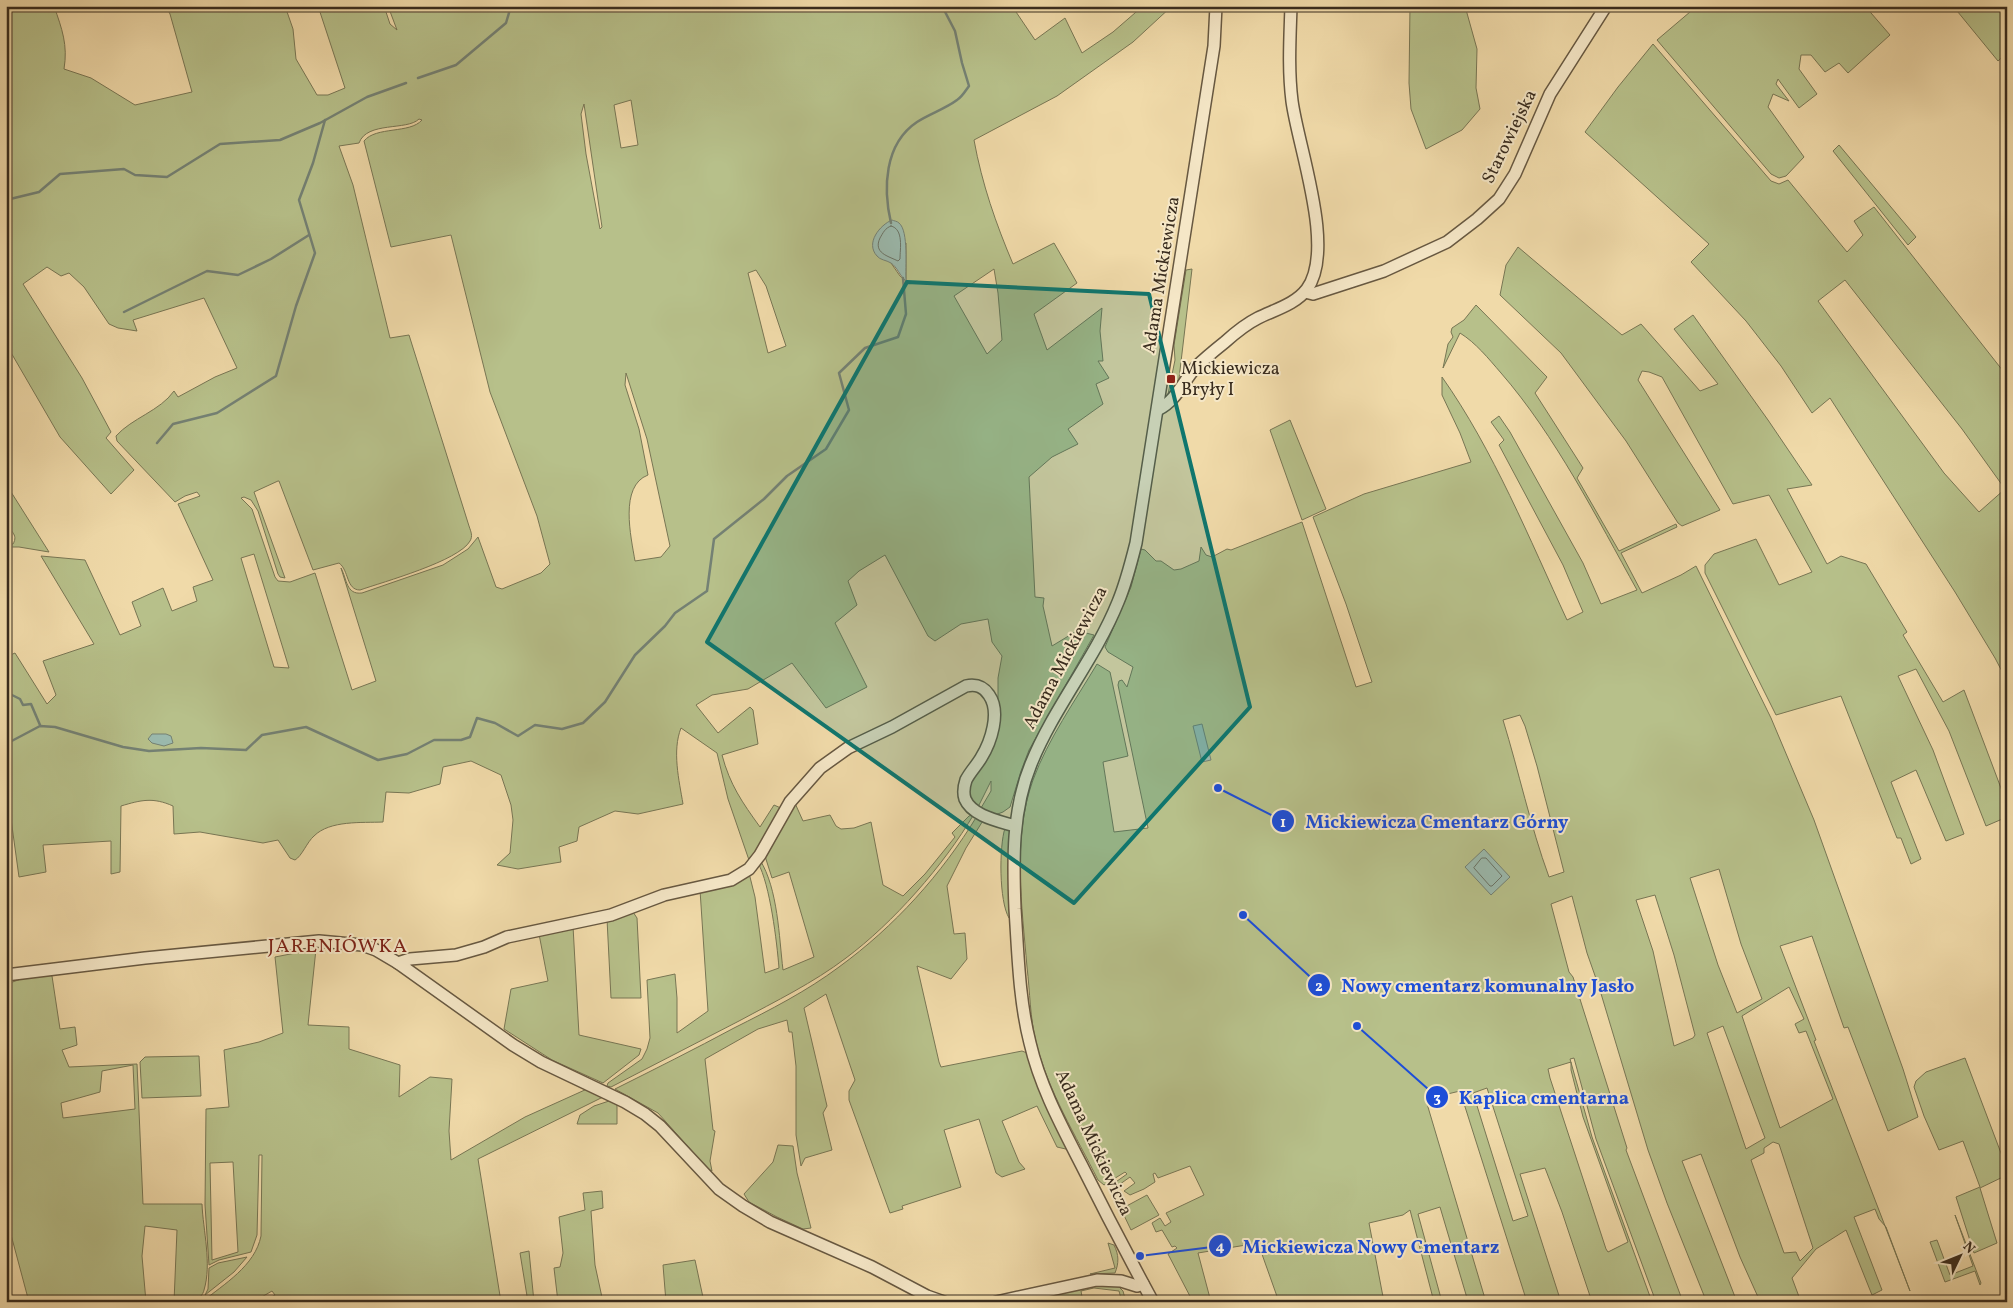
<svg xmlns="http://www.w3.org/2000/svg" width="2013" height="1308" font-family="Vollkorn,serif">
	<style>
		.green { fill: #b7c08a; stroke: #787654; fill-rule: evenodd }
		.water { fill: #9bbaae; stroke: #748174 }
		.lines { fill: none; stroke-linecap: round; stroke-linejoin: round }
		.shore { stroke: #6a7366; stroke-width: 1 }
		.stream { stroke: #748174; stroke-width: 2.5 }
		.minor-casing { stroke: #675841; stroke-width: 14 }
		.minor { stroke: #f5e7c7; stroke-width: 11 }
		.marked { fill: #0f766e; fill-opacity: 0.2; stroke: #0f766e; stroke-width: 4; stroke-linejoin: round }
		.poi-dot { fill: #8f2418; stroke: #f5e7c7; stroke-width: 2 }
		.labels { text-anchor: middle; dominant-baseline: central; stroke-width: 4; stroke-linejoin: round; paint-order: stroke }
		.street-label { font-size: 18px; fill: #392c1e; stroke: #f5e7c7 }
		.poi-label { font-size: 18px; fill: #392c1e; stroke: #f5e7c7; text-anchor: start }
		.quarter-label { font-size: 20px; letter-spacing: 1px; fill: #7a1f14; stroke: #f5e7c7 }
		.leader { fill: none; stroke: #1d4ed8; stroke-width: 2 }
		.callout-dot { fill: #1d4ed8; stroke: #f5e7c7; stroke-width: 2 }
		.mark-label { font-size: 15px; text-anchor: middle; font-weight: bold; fill: #fff }
		.callout-label { font-size: 19px; text-anchor: middle; font-weight: bold; fill: #1d4ed8; stroke: #f5e7c7; stroke-width: 4; stroke-linejoin: round; paint-order: stroke }
	</style>
	<rect width="100%" height="100%" fill="#f0daa9"/>
	<filter id="stains"><feTurbulence type="fractalNoise" baseFrequency=".004" numOctaves="4"/><feColorMatrix values="0 0 0 0 .2 0 0 0 0 .09 0 0 0 0 .02 0 0 0 .5 -.17"/></filter>
	<radialGradient id="worn" r=".72"><stop offset=".6" stop-color="#630" stop-opacity="0"/><stop offset="1" stop-color="#630" stop-opacity=".3"/></radialGradient>
	<g class="green">
		<path d="M6,6h48c8,23 14,39 10,63l27,9 44,27 57,-13 -22,-78 -4,-8h119l8,23 3,30 21,36h11l17,-7 -27,-82h66l6,18 7,6 -9,-24h624l23,34 30,-22 17,35 31,-21 30,-26h29l-39,36 -76,54 -83,44c8,44 22,84 39,124l41,-21 23,40 -43,31 13,36 55,-42 -2,23 3,30h-5l11,17 -13,6 7,20 -35,25 10,15 -26,13 -23,20 6,120 9,1 -1,8 9,40 28,-17 6,4 8,2 -65,115 -8,21 -11,36 -7,5 -8,3 -14,-7 10,-17v-10l-13,26c-8,-5 -9,-13 -9,-21l29,-71v-37l4,-22 -10,-14 -4,-23 -27,5 -26,17 -7,-5 -43,-81 -26,16 -11,10 9,24 -22,18 32,64 -41,21 -34,-45 -44,26 -36,6 -16,10 22,28 32,-26 3,3 5,34 -36,11c8,30 20,47 38,72l14,-22 9,4 -33,54 -22,-64 -11,-46 -36,-25c-9,23 -2,52 2,76l-45,10 -23,-3 -36,16 -2,14 -18,6 2,15 -43,7 -21,-4 13,-12 3,-33 -2,-15 -10,-30 -30,-14 -28,6 -3,17 -31,9 -23,-1 -3,30c-21,1 -53,-2 -69,14 -7,6 -12,20 -19,24l-5,-2 -12,-18 -15,3 -63,-11 -26,2 -1,-28c-20,-9 -32,-6 -52,0l-1,66 -9,2v-33l-68,4 3,27 -27,5 -8,-58 -5,-12v-150l9,-4 32,51 9,-9 -13,-34 51,-17 -53,-88 44,4 35,75 21,-9 -9,-24 31,-14 9,23 25,-10 -4,-14 20,-7 -35,-76 22,-8 -3,-4 -12,4 -10,6 -58,-61 -1,-5c16,-18 44,-25 58,-45l4,6 37,-20 22,-9 -33,-70 -71,22 4,11 -19,-3 -9,-4 -25,-37 -15,-14 -8,3 -14,-9 -24,17 59,94 29,54 -5,6 28,32 -23,24 -51,-57 -54,-93zM631,100l7,45 -17,3 -7,-43zM584,104l18,123 -2,2 -14,-75 -5,-40zM419,119l3,1c-12,14 -46,6 -58,21l27,106 60,-12 39,157 47,124 13,48 -9,9 -39,16 -6,-2 -18,-50 -10,12 -25,16 -81,28c-16,2 -15,-14 -21,-25l35,113 -24,9 -37,-117 -25,9 -12,-1 -3,-4 -23,-68 -11,-11 3,-1 7,3 7,11 20,63 2,3 5,1 -31,-86 24,-11h1l34,89 26,-7c10,7 7,27 21,27 23,-8 99,-29 110,-49 3,-5 1,-9 -1,-15l-60,-191 -19,3 -37,-153 -14,-39 20,-3c8,-22 48,-12 60,-24zM906,243v38l-6,-5 -9,-13zM994,269l4,24 4,47 -15,14 -33,-58zM756,270l10,16 20,60 -18,7 -20,-80zM626,373l21,66 23,107 -9,11 -26,4c-4,-24 -16,-75 13,-86l-9,-46 -14,-44zM254,554l35,114 -15,-1 -33,-109z"/>
		<path d="M1410,6h55l12,43 -1,39 4,21 -18,21 -36,19 -15,-40 -2,-26z"/>
		<path d="M1697,6h168l25,29 -42,38 -9,-10 -14,9 -14,-17h-10l-2,14 18,25 -18,14 -21,-29 -2,5 13,17 -16,-7 -5,13 36,50 -18,19 -7,2 -8,-4 -114,-134z"/>
		<path d="M1953,6h54v47l-9,8z"/>
		<path d="M1653,44l118,137 8,3 9,-4 59,72 16,-17 -9,-14 20,-14 133,169v305l-12,-23 -40,-66 -125,-194 -18,15 -31,-47 -35,-45 -55,-59 18,-18 -124,-112 33,-45zM1845,280l117,149 43,60 -26,23 -35,-39 -126,-172z"/>
		<path d="M1839,145l77,92 -8,8 -75,-94z"/>
		<path d="M1518,247l104,88 19,-11 59,67 18,-7 -44,-55 19,-14 75,105 44,65 -25,4 40,75 14,-8 25,8 41,68 -4,3 40,67 21,-12 43,114v13l-21,9 -37,-95 -33,-62 -18,7 35,74 31,84 -18,7 -30,-71 -25,12 30,77 -10,5 -10,-26h-4l-56,-142 -65,19 -71,-142v-8l9,-11 42,-15 23,46 33,-13 -43,-77 -36,9 -71,-127 -13,-5 -7,-1 -4,9 82,130 -38,16 -4,-3 -52,-82 -65,-88 -61,-58 6,-30z"/>
		<path d="M1192,269l-14,118 -11,12 8,-39 -1,-15 12,-75z"/>
		<path d="M1476,305l71,72 -12,16 48,75 -6,10 42,73 57,-27 1,3 -56,26 21,40 39,-18 15,-9 75,152 43,102 89,249 15,48 -30,14 -40,-104 -4,1 -32,-92 -32,10 36,94 -2,1 96,250 -24,-64 -7,-8 -4,-10 -21,8 28,73 -10,5 -26,-65 -30,19 -24,29 9,24h-51l8,-5 -18,-40 -39,-103 -19,7 55,141h-39l7,-4 -38,-95 -19,-53 -49,-163 -12,-34 -15,-57 -21,8 18,68 4,5 54,171 -1,2 57,152h-27l-60,-163 -22,-81 -4,1 22,78 60,165h-60l-30,-90 -17,-44 -25,6 41,128h-34l-67,-211 -25,6 -4,-2 -6,2 61,205h-31l12,-4 -27,-91 -22,7 24,88h-8l-24,-92 -7,5 -34,8 15,79h-105l-21,-59 -60,10 13,49h-18l-25,-48 9,-6 -2,-2 -3,1 -10,-17 -6,2 -4,-9 8,-5 5,8 6,-4 -5,-9 38,-18 -14,-29 -32,12 -3,-5 -2,1 2,8 -11,7 -14,6 -6,-4 11,-8 -5,-6 -14,10 -3,-3 14,-10 -2,-2 -21,13 -6,-5c-22,-44 -50,-89 -62,-138 -6,-24 -6,-50 -9,-75 -5,-61 -15,-128 6,-187 15,-41 42,-79 64,-116l13,8 18,84 -25,6 11,70 34,-4 -30,-143 1,-4 3,-1 5,7 6,-20 -25,-15 -3,-5 26,-60 10,-38 4,1 11,11h5l13,9 7,-1 18,-8 2,-14 5,8 6,2 15,-8 4,1 71,-28 54,165 16,-5 -26,-78 -33,-87 51,-23 107,-32 -11,-29 -18,-38v-18c51,72 88,163 125,243l16,-8 -20,-47 -64,-120 5,-5 -13,-18 8,-6 11,16 73,131 18,41 36,-14c-40,-72 -82,-155 -136,-217 -13,-15 -25,-30 -41,-40l-17,35 5,-24 5,-7 -2,-5 1,-4 12,-8zM1520,715l5,11 12,40 27,106 -15,5c-19,-52 -30,-105 -46,-157zM1719,869l22,75 21,55 -25,14 -19,-48 -28,-87zM1655,895l19,60 21,80 -2,3 -19,8 -21,-95 -17,-51zM1789,987l15,32 -9,5 4,9 7,-2 27,68 -53,29 -38,-112zM1723,1026l42,112 -19,11 -39,-116zM1571,1062v8l12,47 45,125 -20,10 -2,-3 -56,-171 -2,-9zM1487,1088l41,128 -15,5 -40,-128zM1773,1142l6,2 34,104 -13,13 -4,-9 -12,1 -33,-93 13,-7v-5z"/>
		<path d="M1290,420l36,89 -24,11 -32,-90z"/>
		<path d="M6,484l43,68 -30,-5h-13v-3h7c6,-10 -4,-13 -7,-22 -2,-9 0,-28 0,-38z"/>
		<path d="M794,801l9,20 27,-6 6,11 5,3 13,-1 17,-6 12,63 20,11 22,-22 30,-37 -3,-4 17,-17 5,-2c-30,51 -81,109 -128,144 -33,25 -70,43 -107,63 -43,22 -85,44 -128,66l-4,-1 1,-3 34,-24 5,-10 3,-11 -3,-58 28,-6 2,24v35l31,-22 -8,-121 49,-17 6,24 10,76 14,-5c-2,-25 -9,-84 -21,-105l2,-3c18,29 19,77 23,110l31,-13 -25,-85 -17,6 -8,-25z"/>
		<path d="M977,816l7,3 -18,29 -19,38 7,48 11,-1 2,26 -16,20 -34,-13 22,96 2,5 81,-16 5,2 43,97 -13,-3 -20,-41 -35,15 17,41 6,7 -23,8 -6,-4 -17,-54 -35,11 17,57 -59,19 1,3 -13,4 -41,-113v-9l6,-11 -29,-86 -22,14 23,98 -4,7 9,37 -27,8 -4,8 -5,-31v-69l-4,-34h-3l-2,-12 -29,9 -53,30 8,71 2,1 -5,30 2,10 -4,-2 -50,-56 -43,-24c40,-20 80,-40 119,-61 36,-18 73,-37 105,-61 55,-40 103,-93 138,-151z"/>
		<path d="M1005,828l6,3 -3,38 4,51 -3,-2c-10,-17 -10,-71 -4,-90z"/>
		<path d="M633,912l4,6 4,80h-30l-4,-79z"/>
		<path d="M573,926l6,109 62,14 -2,6 -36,28 -51,-23 -48,-31 7,-40 37,-8 -9,-47z"/>
		<path d="M316,949l-8,76 41,2v22l51,16 -1,32 31,-20 22,2 -3,52 2,29 74,-43 62,-28 16,8 -125,62 23,143h-239l13,-7 -3,-4 -19,11h-27v-2l-3,2h-21c22,-18 53,-36 59,-66l1,-81h-3l-2,80 -6,17 -32,8 -10,5 -4,-60 1,-96 23,-2 -5,-57 35,-8 24,-9 -8,-76zM233,1162l5,90 -26,8 -2,-97z"/>
		<path d="M49,974l3,2 8,53 15,-2 2,18 -15,5 7,17 68,-3 6,140h59c1,26 10,60 2,86 -1,5 -5,8 -9,12h-21l3,-72 -32,-4 -3,30 4,46h-117l-23,-86v-184l3,-22 -2,-26 14,-5zM133,1065l2,44 -72,9 -2,-15 39,-11 2,-21z"/>
		<path d="M199,1056l2,40 -59,2 -2,-36 5,-5z"/>
		<path d="M1965,1058l42,111v6l-27,13 17,55 -23,10 -18,-56 24,-10 -17,-46 -24,9 -15,-34 -10,-29 2,-6 10,-9z"/>
		<path d="M609,1101l8,2v21h-40l3,-9 14,-9z"/>
		<path d="M778,1145l15,1 4,27 14,55 -8,1 -26,-12 -28,-15 -5,-8 29,-32z"/>
		<path d="M602,1191l1,17 -12,3 4,54 8,37h-45l-4,-34 6,-1 3,-14 -4,-36 26,-7 -2,-17z"/>
		<path d="M1147,1195l12,20 -28,15 -10,-21z"/>
		<path d="M1955,1215l26,68 -1,2 -5,-14 -30,11 -15,-40 7,-2 13,35 23,-9z"/>
		<path d="M1108,1243l6,2c5,10 5,18 1,28l-25,1 25,-6z"/>
		<path d="M529,1251l5,51h-24l17,-6 -7,-43z"/>
		<path d="M247,1257l-13,15 -29,23 3,-6 1,-21 9,-5z"/>
		<path d="M695,1260l9,42h-38l-3,-37z"/>
		<path d="M1098,1284l20,2 5,5 3,11h-4l-3,-11 -25,-3 -13,3 2,11h-36l-2,-6z"/>
	</g>
	<g class="water">
		<path d="M892,220c2,1 5,1 7,3 10,8 6,45 7,58 -6,-5 -9,-14 -15,-18 -5,-3 -11,-3 -14,-7 -12,-13 3,-31 15,-36z"/>
		<path d="M1202,724l9,36 -9,2 -9,-36z"/>
		<path d="M152,734h14l5,2 2,7 -9,3 -12,-3 -4,-4z"/>
		<path d="M1484,849l26,28 -19,18 -26,-28z"/>
	</g>
	<g class="lines">
		<g class="shore">
			<path d="M891,226c13,3 9,23 9,33l-2,2c-10,-5 -25,-8 -18,-23 3,-5 5,-10 11,-12z"/>
			<path d="M1482,858h4l16,18 -10,10h-2l-16,-18z"/>
		</g>
		<g class="stream">
			<path d="M418,78l38,-13 50,-42 5,-17"/>
			<path d="M6,200l33,-8 21,-18 64,-5 11,6 32,2 53,-33 60,-4 40,-17 47,-26 39,-14"/>
			<path d="M891,223c-8,-34 -7,-79 26,-101 12,-8 28,-13 40,-22 5,-3 9,-10 12,-14l-7,-23 -7,-32 -13,-25"/>
			<path d="M124,312l83,-41 31,4 33,-16 38,-24"/>
			<path d="M157,443l16,-19 44,-11 59,-37 20,-70 19,-53 -16,-53 14,-37 12,-43"/>
			<path d="M6,692l14,7 3,6 8,-1 9,21"/>
			<path d="M6,744l34,-18 15,1 68,20 26,4 52,-3 45,2 16,-15 44,-8 72,33 29,-6 27,-14h27l9,-3 7,-19 18,5 23,13 17,-11 27,4 21,-6 22,-21 30,-47 30,-29 10,-13 32,-22 7,-52 50,-40 23,-23 39,-27 23,-39 -10,-37 26,-25 33,-11 8,-23 -3,-36"/>
		</g>
		<g class="minor-casing">
			<g id="minor">
				<path d="M1305,292l8,2 71,-23 63,-29 30,-23 22,-20 16,-25 35,-80 56,-88"/>
				<path d="M1159,409c17,-8 25,-29 37,-42 9,-9 19,-17 29,-25 10,-9 21,-18 33,-24 16,-8 38,-14 49,-29 29,-40 -9,-142 -15,-188 -4,-32 -2,-63 -1,-95"/>
				<path d="M398,963l12,-4 46,-4 28,-8 23,-10 104,-22 53,-20 67,-15 18,-11 11,-14 30,-53 30,-34 28,-20 44,-21 74,-41c10,-2 17,0 23,9 12,17 2,47 -8,63 -4,7 -11,14 -15,22 -2,6 -3,13 -1,19 7,17 34,22 50,27"/>
				<path d="M6,975l139,-17 174,-17 43,4 14,5 22,13 115,82 28,17 84,40 20,12 15,12 59,63 24,17 27,16 102,45 55,29 17,6"/>
				<path d="M996,1302l101,-22 24,1 16,5 6,-2"/>
				<path d="M1153,1302c-25,-46 -49,-92 -72,-138 -20,-39 -41,-78 -51,-121 -11,-43 -12,-90 -15,-134 -2,-49 -3,-99 16,-145 23,-57 64,-105 87,-162 8,-19 13,-39 18,-59l78,-497 2,-40"/>
			</g>
		</g>
		<use href="#minor" class="minor"/>
	</g>
	<path class="marked" d="M907,282l242,12 101,413 -176,196 -367,-261z"/>
	<rect class="poi-dot" x="1166" y="374" width="10" height="10" rx="2.5"/>
	<g class="labels">
		<g class="street-label">
			<text transform="translate(1510 137) rotate(-64)">Starowiejska</text>
			<text transform="translate(1162 275) rotate(-81)">Adama Mickiewicza</text>
			<text transform="translate(1066 658) rotate(-62)">Adama Mickiewicza</text>
			<text transform="translate(1093 1143) rotate(65)">Adama Mickiewicza</text>
		</g>
		<g class="poi-label">
			<text x="1181" y="369">Mickiewicza<tspan x="1181" dy="21">Bryły I</tspan></text>
		</g>
		<g class="quarter-label">
			<text x="338" y="947">JARENIÓWKA</text>
		</g>
	</g>
	<path class="leader" d="M1218 788L1283 821M1243 915L1319 985M1357 1026L1437 1097M1140 1256L1220 1246"/>
	<g class="callout-dot">
		<circle cx="1218" cy="788" r="5"/>
		<circle cx="1243" cy="915" r="5"/>
		<circle cx="1357" cy="1026" r="5"/>
		<circle cx="1140" cy="1256" r="5"/>
		<circle cx="1283" cy="821" r="12"/>
		<circle cx="1319" cy="985" r="12"/>
		<circle cx="1437" cy="1097" r="12"/>
		<circle cx="1220" cy="1246" r="12"/>
	</g>
	<g class="mark-label">
		<text x="1283" y="827">1</text>
		<text x="1319" y="991">2</text>
		<text x="1437" y="1102">3</text>
		<text x="1220" y="1251">4</text>
	</g>
	<g class="callout-label">
		<text x="1437" y="828">Mickiewicza Cmentarz Górny</text>
		<text x="1488" y="992">Nowy cmentarz komunalny Jasło</text>
		<text x="1544" y="1104">Kaplica cmentarna</text>
		<text x="1371" y="1253">Mickiewicza Nowy Cmentarz</text>
	</g>
	<rect width="2013" height="1308" fill="none" stroke="#f0daa9" stroke-width="25"/>
	<rect x="8" y="8" width="1998" height="1293" fill="none" stroke="#392c1e" stroke-width="2.5"/>
	<rect x="12" y="12" width="1988" height="1283" fill="none" stroke="#392c1e"/>
	<g transform="translate(1960 1256) rotate(47)" stroke="#f5e7c7" stroke-width="4" paint-order="stroke">
	<path d="M0-4L9 19L0 12L-9 19Z" fill="#392c1e"/>
	<text y="-8" font-size="14" font-weight="bold" text-anchor="middle" fill="#392c1e">N</text>
	</g>
	<rect width="100%" height="100%" filter="url(#stains)"/>
	<rect width="100%" height="100%" fill="url(#worn)"/>
</svg>
